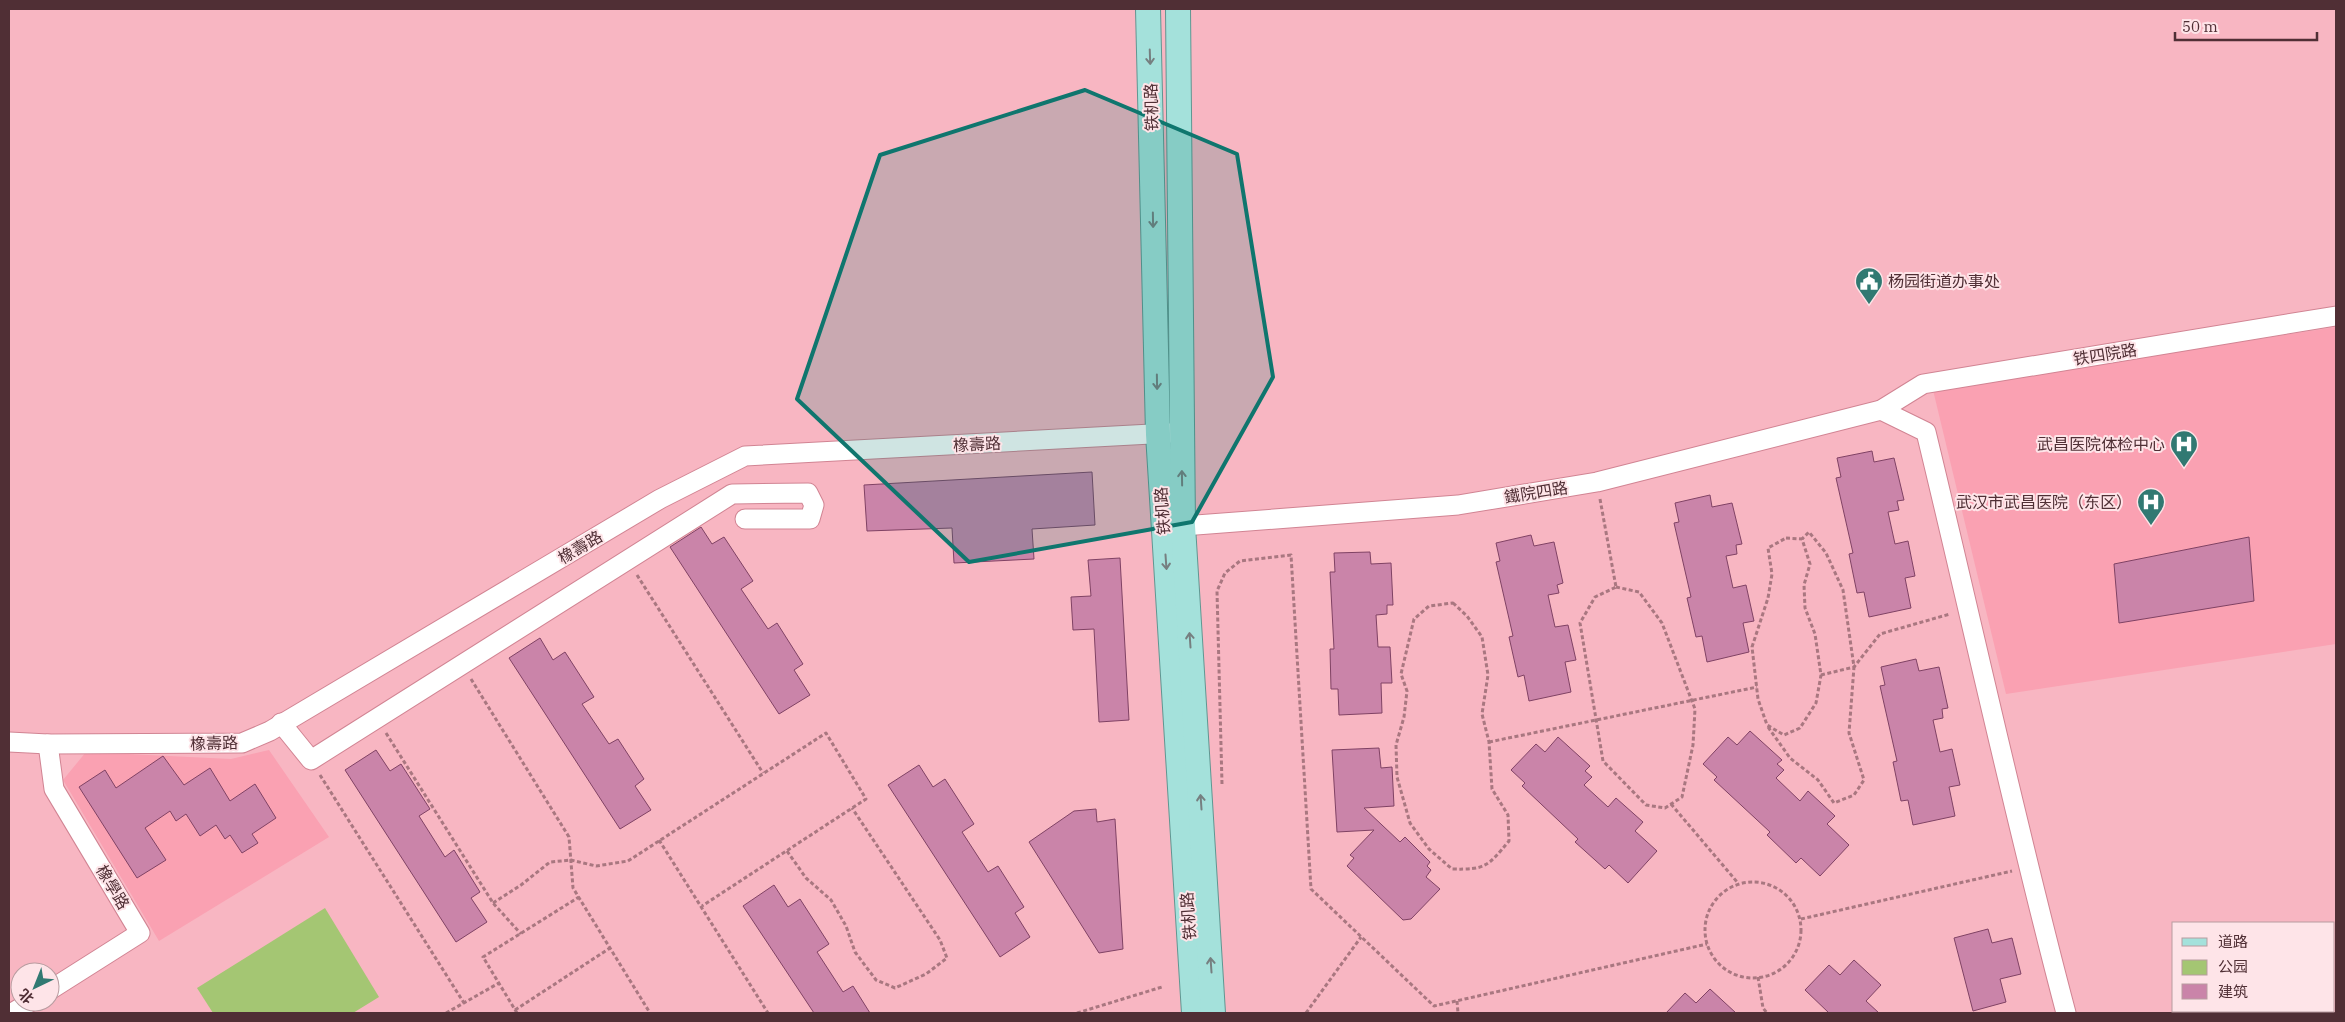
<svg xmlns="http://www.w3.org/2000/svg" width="2345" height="1022" font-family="'IBM Plex Serif','Noto Sans SC',serif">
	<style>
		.built { fill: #faa1b2 }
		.green { fill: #a4c673 }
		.building { fill: #ca84a9; stroke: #804264 }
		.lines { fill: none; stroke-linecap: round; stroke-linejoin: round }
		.minor-casing { stroke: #d18493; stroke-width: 21 }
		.major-casing { stroke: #609691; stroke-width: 26 }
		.path { stroke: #a97780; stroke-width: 3; stroke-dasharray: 4 2.5; stroke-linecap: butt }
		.minor { stroke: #fff; stroke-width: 19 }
		.major { stroke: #a4e1db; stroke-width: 24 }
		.oneway { stroke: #767f80 }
		.marked { fill: #0f766e; fill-opacity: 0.2; stroke: #0f766e; stroke-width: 4; stroke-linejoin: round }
		.labels { text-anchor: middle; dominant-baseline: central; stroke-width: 4; stroke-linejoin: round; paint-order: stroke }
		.street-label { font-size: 16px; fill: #502f35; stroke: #fee4e8 }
		.poi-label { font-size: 16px; fill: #502f35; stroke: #fee4e8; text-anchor: end }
	</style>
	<rect width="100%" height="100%" fill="#f8b6c2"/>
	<g class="built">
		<path d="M2336,327v317l-330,50 -73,-304z"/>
		<path d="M269,750l60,87 -170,104 -96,-161 23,-28 145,7z"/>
	</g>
	<path class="green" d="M325,908l54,89 -26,16h-140l-16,-25z"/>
	<g class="building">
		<path d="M1872,451l2,11 20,-4 10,42 -7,1 2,9 -11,2 7,32 13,-3 7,35 -10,2 6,30 -42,9 -5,-25 -7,1 -8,-39 4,-1 -17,-75 5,-1 -4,-19z"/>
		<path d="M1092,472l3,53 -63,4 2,30 -80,4 -2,-35 -85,3 -3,-46z"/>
		<path d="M1710,495l2,12 20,-4 10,41 -6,1 1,9 -11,2 7,32 13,-3 8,36 -11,2 6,29 -42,10 -5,-26 -6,1 -9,-39 4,-1 -17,-74 5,-1 -4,-19z"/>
		<path d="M701,527l11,17 12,-7 29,44 -12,8 27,40 9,-6 26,41 -9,6 16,25 -31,19 -109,-167z"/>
		<path d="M1531,535l3,11 20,-4 9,41 -6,2 2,8 -11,2 7,32 13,-2 8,35 -11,2 6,30 -42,9 -5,-26 -6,2 -9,-40 4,-1 -17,-74 4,-1 -4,-18z"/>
		<path d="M2249,537l5,64 -135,22 -5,-59z"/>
		<path d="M1370,552l1,12 20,-1 2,42h-6v9l-11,1 2,32h12l2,36h-11l1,30 -43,2 -1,-26h-7l-1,-40h4l-4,-77h5l-1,-19z"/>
		<path d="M1120,558l9,162 -30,2 -5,-93 -21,1 -2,-33 20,-1 -3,-36z"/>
		<path d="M540,638l13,22 12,-8 29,45 -12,7 27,40 9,-5 26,40 -9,7 16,24 -31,19 -111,-171z"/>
		<path d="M1916,659l3,12 20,-4 9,41 -6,1 1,9 -10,2 7,32 12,-3 8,36 -11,2 6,29 -42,9 -5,-25 -7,1 -8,-39 4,-1 -17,-75 5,-1 -4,-18z"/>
		<path d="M1750,731l32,29 -5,4 7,6 -8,8 24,23 8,-10 27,25 -8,8 22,21 -29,31 -19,-18 -5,5 -29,-28 3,-3 -56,-52 3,-3 -14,-13 25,-27 9,8z"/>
		<path d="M1558,737l32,29 -5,5 7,6 -8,8 24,22 8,-9 27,24 -8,9 22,20 -29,32 -19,-18 -4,4 -30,-27 3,-3 -56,-53 3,-3 -14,-13 25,-26 9,8z"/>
		<path d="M1379,748l2,20 11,-1 2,39 -30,2 36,34 5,-5 25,25 -3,4 4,4 -5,7 14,12 -29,30 -8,1 -56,-54 7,-8 -4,-3 24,-25 -37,2 -5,-82z"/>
		<path d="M376,750l14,21 11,-7 29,45 -11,7 26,41 9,-7 26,42 -9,6 16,24 -31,20 -111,-172z"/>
		<path d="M163,756l21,29 26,-17 20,33 25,-17 21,34 -24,16 6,9 -16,10 -12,-18 -5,4 -9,-14 -16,11 -14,-22 -10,7 -6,-10 -25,17 21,32 -29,18 -58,-91 26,-17 11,18z"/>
		<path d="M919,765l14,22 12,-8 29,45 -12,8 26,40 10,-6 26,41 -9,6 15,24 -30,20 -112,-172z"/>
		<path d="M1096,809l1,13 18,-3 8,130 -24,4 -70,-111 45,-31z"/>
		<path d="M774,885l14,22 12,-8 29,45 -12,8 26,40 10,-6 17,27h-56l-71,-107z"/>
		<path d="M1988,929l4,14 20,-5 9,36 -21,5 6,23 -33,9 -19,-73z"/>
		<path d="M1854,960l27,25 -15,16 13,12h-50l-24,-23 24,-25 11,10z"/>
		<path d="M1710,989l26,24h-70l19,-20 11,10z"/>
	</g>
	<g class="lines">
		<g class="minor-casing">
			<g id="minor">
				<path d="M1881,410l45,22c47,194 89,389 140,581"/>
				<path d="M1183,526l275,-21 139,-23 284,-72 42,-26 413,-68"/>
				<path d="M281,723l30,37 421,-266 76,-1 6,12 -4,14h-65"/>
				<path d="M9,742l39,2 194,-1 28,-12 390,-232 85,-43 425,-23"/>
				<path d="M48,744l6,45 86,144 -90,57"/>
				<path d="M12,1013l18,-11"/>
			</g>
		</g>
		<g class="major-casing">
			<g id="major">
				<path d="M1148,9l10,425 36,579"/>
				<path d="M1178,9l5,517 30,487"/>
			</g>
		</g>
		<g class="path">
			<path d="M1600,499l16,88"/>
			<path d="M1786,538l16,1 8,25 -6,21 1,23 10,26 6,41 -5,28 -16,25 -16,7 -17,-10 -9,-26 -6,-52 16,-49 4,-24 -4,-26z"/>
			<path d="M637,575l126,198"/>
			<path d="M1616,587l23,5 23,31 33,86 -2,36 -11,52 -17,11 -19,-3 -43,-44 -23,-138 15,-26z"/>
			<path d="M1453,603l14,13 15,21 6,38 -6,39 7,28 3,47 16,26 1,26c-21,25 -23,29 -57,28l-23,-20 -19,-26 -13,-46 -1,-32 8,-28 3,-26 -6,-17 13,-55 15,-13z"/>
			<path d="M1821,675l33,-8 26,-33 70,-20"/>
			<path d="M471,679l98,158 4,51 77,125"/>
			<path d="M1768,727l22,31 28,22 16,23 20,-8 10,-15 -15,-47 5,-66 -11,-77 -17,-37 -17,-21 -7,7"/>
			<path d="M386,733l107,170 28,31"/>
			<path d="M1489,742l268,-55"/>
			<path d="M320,775l144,228"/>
			<path d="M1222,784l-5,-193 8,-18 15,-12 51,-6 20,334 123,117 273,-62"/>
			<path d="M1671,804l67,79"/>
			<path d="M659,840l109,173"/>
			<path d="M787,851l19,27 25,22 15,26 9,26 21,28 19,8 31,-14 21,-16 -7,-18 -88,-132"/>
			<circle cx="1753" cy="930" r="48"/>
			<path d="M493,903l28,-18 29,-23 21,-2 25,6 32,-5 198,-128 40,66 -164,107"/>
			<path d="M1801,919l211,-48"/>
			<path d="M1758,977l5,31 4,5"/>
			<path d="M1457,1001l1,12"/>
			<path d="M515,1010l95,-62"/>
			<path d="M446,1013l53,-30"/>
			<path d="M517,1013l-34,-56 96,-60"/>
			<path d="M1077,1013l85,-26"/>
			<path d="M1306,1013l55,-76"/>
		</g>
		<use href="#minor" class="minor"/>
		<use href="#major" class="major"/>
	</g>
	<defs><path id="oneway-shaft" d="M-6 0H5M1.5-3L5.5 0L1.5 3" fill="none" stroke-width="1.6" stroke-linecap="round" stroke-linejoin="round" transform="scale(1.25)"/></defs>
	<g class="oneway">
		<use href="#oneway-shaft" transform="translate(1150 57) rotate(88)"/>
		<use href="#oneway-shaft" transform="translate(1153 220) rotate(89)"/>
		<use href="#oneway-shaft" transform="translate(1157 382) rotate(89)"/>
		<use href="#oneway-shaft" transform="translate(1182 478) rotate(-91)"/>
		<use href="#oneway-shaft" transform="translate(1166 562) rotate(86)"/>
		<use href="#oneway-shaft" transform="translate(1190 640) rotate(-94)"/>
		<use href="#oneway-shaft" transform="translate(1201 802) rotate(-94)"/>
		<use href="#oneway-shaft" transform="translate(1211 965) rotate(-94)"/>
	</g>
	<path class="marked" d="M1085,90l152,64 36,223 -81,145 -223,40 -172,-163 83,-244z"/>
	<defs>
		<g id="civic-pin" transform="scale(1.4375)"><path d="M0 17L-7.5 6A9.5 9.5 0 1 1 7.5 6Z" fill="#317972" stroke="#fee4e8"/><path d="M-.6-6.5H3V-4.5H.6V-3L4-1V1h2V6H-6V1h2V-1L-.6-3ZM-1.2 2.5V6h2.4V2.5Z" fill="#fff"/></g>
		<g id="hospital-pin" transform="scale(1.4375)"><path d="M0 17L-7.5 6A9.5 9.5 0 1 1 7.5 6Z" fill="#317972" stroke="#fee4e8"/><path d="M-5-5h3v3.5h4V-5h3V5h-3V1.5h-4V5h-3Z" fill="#fff"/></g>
	</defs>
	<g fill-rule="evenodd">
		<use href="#civic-pin" x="1869" y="281"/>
		<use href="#hospital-pin" x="2184" y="444"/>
		<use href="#hospital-pin" x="2151" y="502"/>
	</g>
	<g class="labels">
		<g class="street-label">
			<text transform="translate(1151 107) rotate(-91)">铁机路</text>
			<text transform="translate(2105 354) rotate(-9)">铁四院路</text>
			<text transform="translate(977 444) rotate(-3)">橡壽路</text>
			<text transform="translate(1536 492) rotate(-9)">鐵院四路</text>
			<text transform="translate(1162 511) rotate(-94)">铁机路</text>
			<text transform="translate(580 547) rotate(-31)">橡壽路</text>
			<text transform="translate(214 743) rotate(-2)">橡壽路</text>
			<text transform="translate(113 887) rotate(59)">橡學路</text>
			<text transform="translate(1188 916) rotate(-94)">铁机路</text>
		</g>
		<g class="poi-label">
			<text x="1888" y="281" text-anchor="start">杨园街道办事处</text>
			<text x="2165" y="444">武昌医院体检中心</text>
			<text x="2132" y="502">武汉市武昌医院（东区）</text>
		</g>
	</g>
	<rect width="2345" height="1022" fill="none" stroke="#502f35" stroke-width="20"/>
	<rect x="2172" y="922" width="162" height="90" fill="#fee4e8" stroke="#b89ca0"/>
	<rect x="2182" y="938" width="25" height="8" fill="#a4e1db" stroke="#b89ca0"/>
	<text x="2218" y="947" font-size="15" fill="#502f35">道路</text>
	<rect x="2182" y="960" width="25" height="15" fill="#a4c673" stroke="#b89ca0"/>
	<text x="2218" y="972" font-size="15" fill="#502f35">公园</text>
	<rect x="2182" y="984" width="25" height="15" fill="#ca84a9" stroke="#b89ca0"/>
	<text x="2218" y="997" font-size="15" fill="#502f35">建筑</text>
	<g transform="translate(35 987) rotate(223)"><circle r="24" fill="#fee4e8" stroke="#b89ca0"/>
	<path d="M0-4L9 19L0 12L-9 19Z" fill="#317972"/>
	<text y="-8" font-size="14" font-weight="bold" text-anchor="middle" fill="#502f35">北</text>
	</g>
	<path d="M2175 32v8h142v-8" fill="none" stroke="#502f35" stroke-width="2.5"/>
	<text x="2182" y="32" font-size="15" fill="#502f35" stroke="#fee4e8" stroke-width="4" paint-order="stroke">50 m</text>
</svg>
